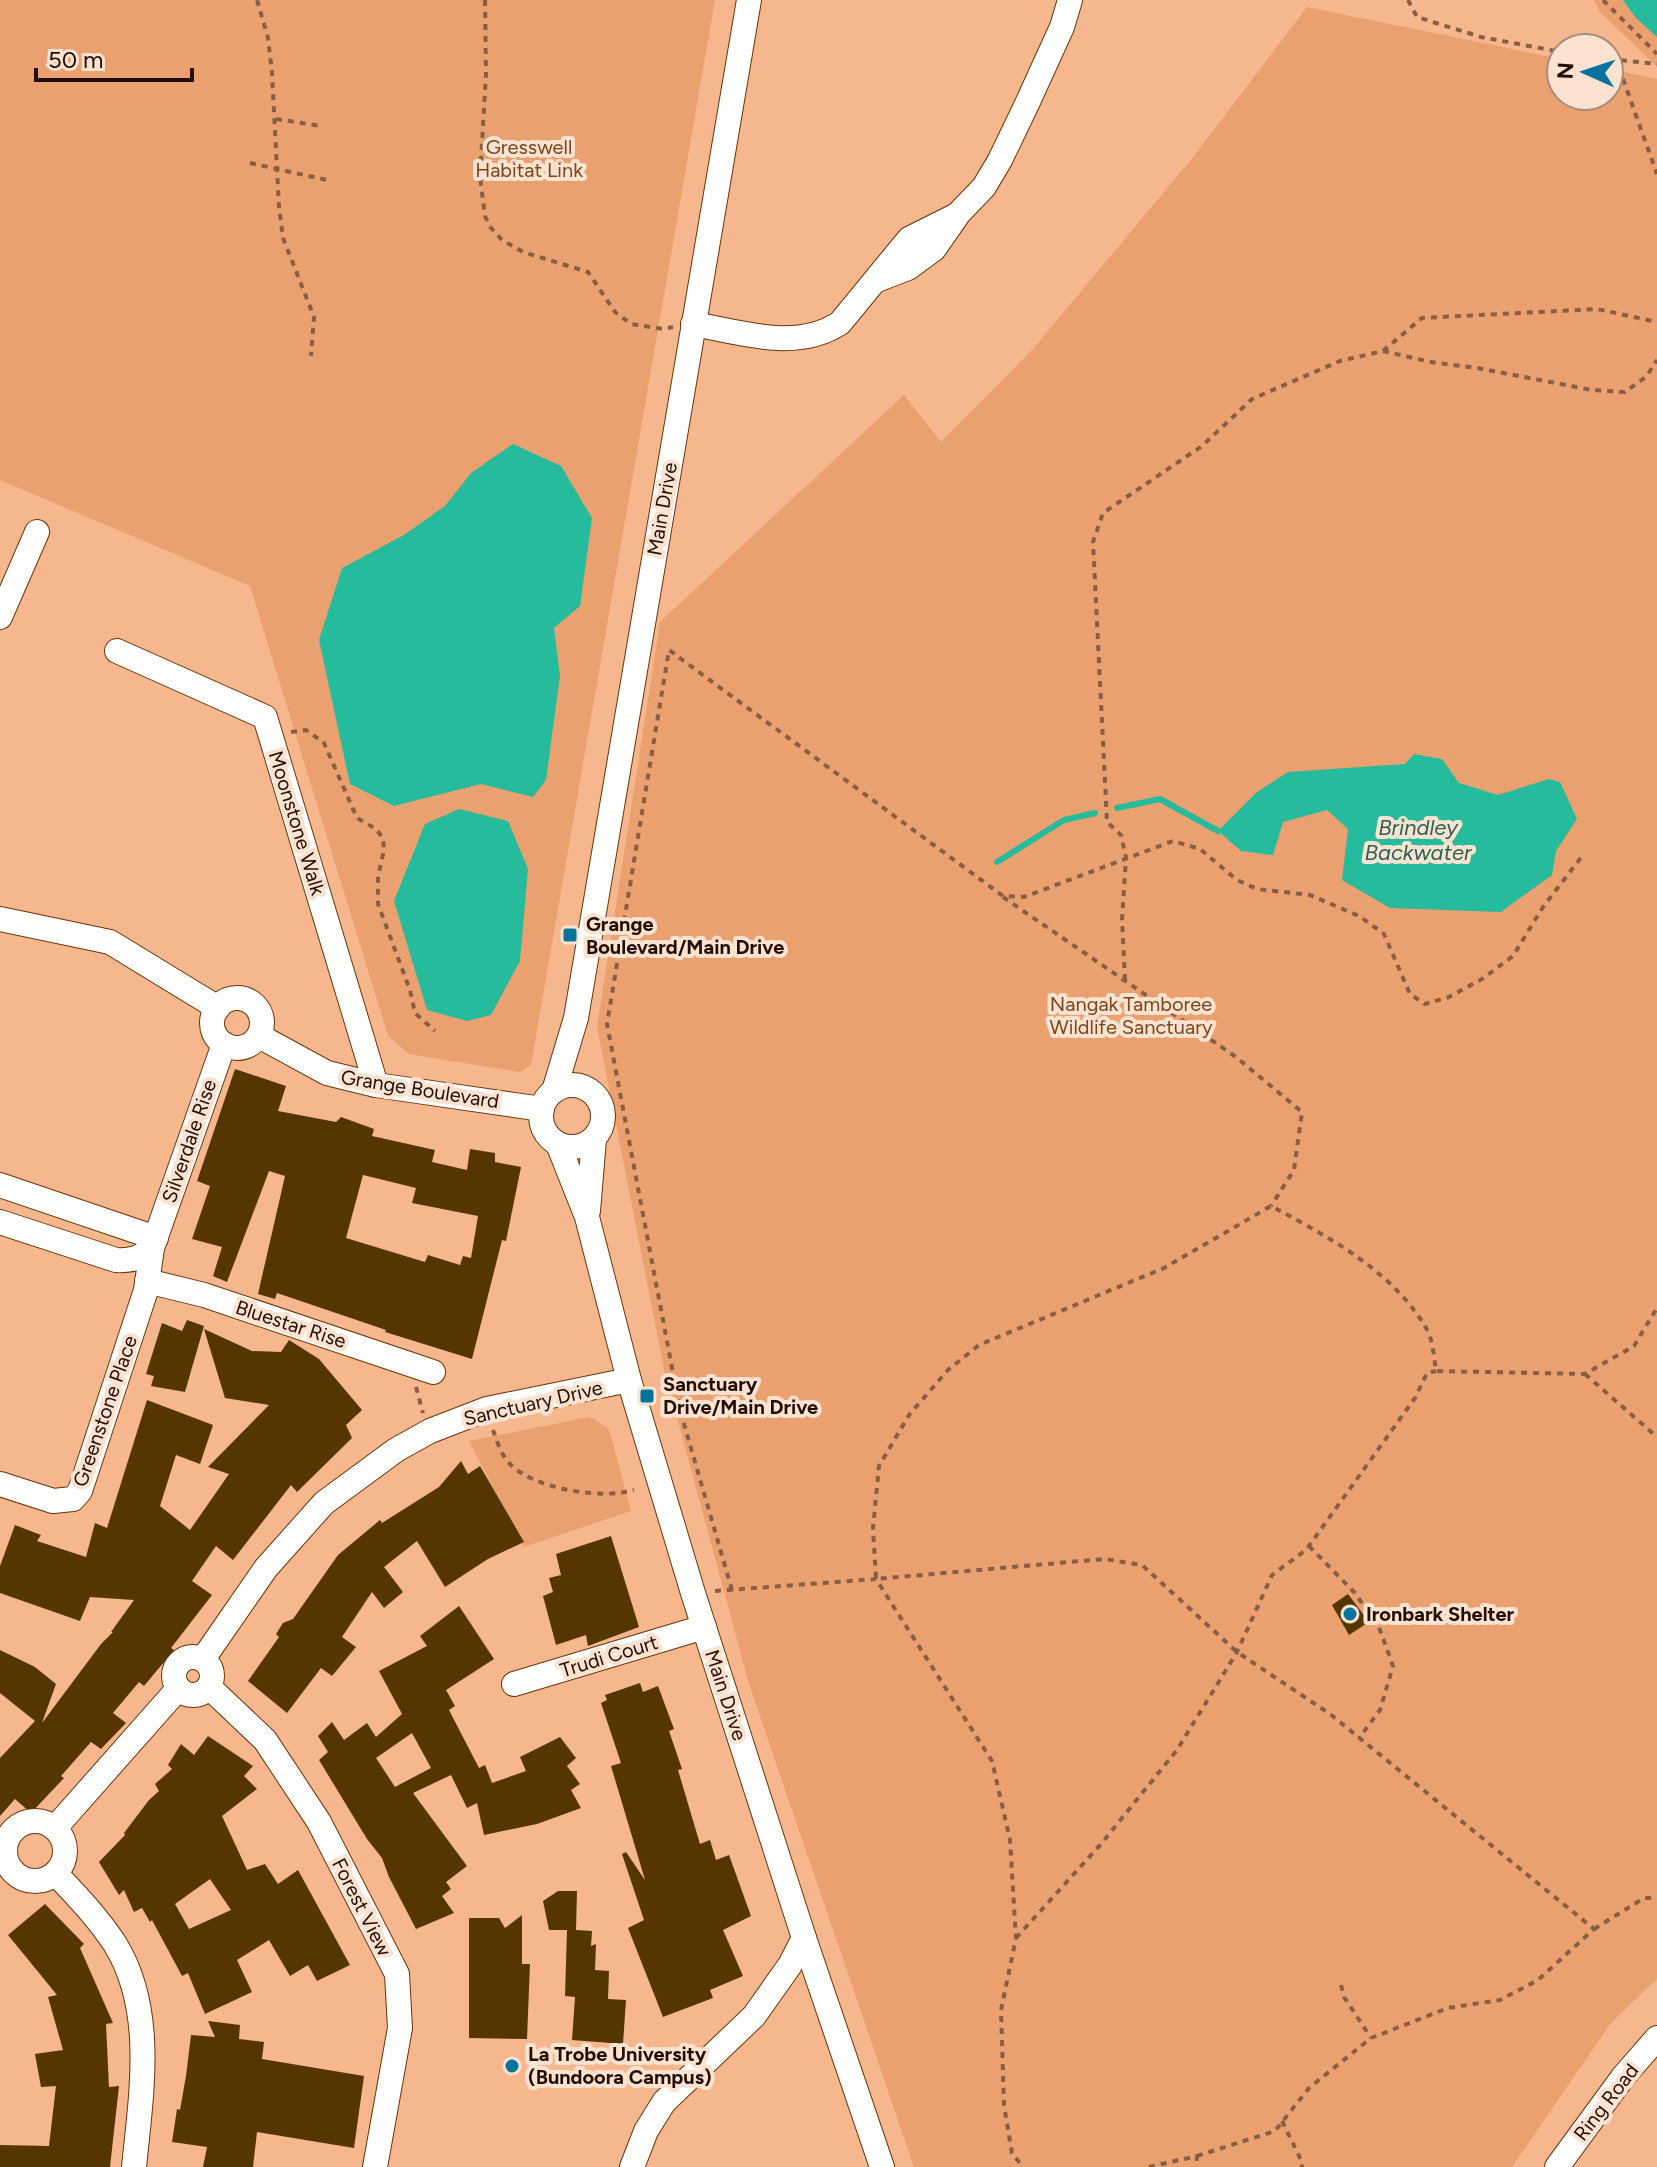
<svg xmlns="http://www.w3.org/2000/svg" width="1657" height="2167" font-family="Figtree,sans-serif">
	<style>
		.green { fill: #eaa06f }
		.water { fill: #26bb9c }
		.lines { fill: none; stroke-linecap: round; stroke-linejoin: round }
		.stream { stroke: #26bb9c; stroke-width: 6 }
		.building { fill: #553600; fill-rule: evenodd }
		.street-casing { stroke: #693507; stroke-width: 26 }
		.path { stroke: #885e44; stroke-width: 4; stroke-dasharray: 6 6; stroke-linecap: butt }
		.street { stroke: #fff; stroke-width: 24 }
		.poi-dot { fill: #06729e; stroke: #fce2d1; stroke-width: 3 }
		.labels { text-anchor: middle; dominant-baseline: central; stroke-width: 8; stroke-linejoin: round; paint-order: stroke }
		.park-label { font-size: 20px; fill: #7c451a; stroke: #fce2d1 }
		.street-label { font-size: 20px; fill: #240e01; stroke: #fce2d1 }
		.poi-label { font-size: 20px; font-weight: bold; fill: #240e01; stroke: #fce2d1; text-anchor: start }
		.water-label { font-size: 22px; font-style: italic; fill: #2b6153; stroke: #fce2d1 }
	</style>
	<rect width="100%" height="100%" fill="#f7b78e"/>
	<g class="green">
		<path d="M0,0h715l-184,1065 -11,7 -111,-18 -21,-18 -138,-450 -250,-106z"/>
		<path d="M1594,0h63v67l-58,-56z"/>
		<path d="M1307,7l254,52v37h48v-27l48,10v1900l-46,44 -99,144h-598l-165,-483 -85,-315 -67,-342 63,-405 244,-227 37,47 92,-93 161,-193z"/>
		<path d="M590,1417l19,12 22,82 -107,36 -55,-106z"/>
	</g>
	<g class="water">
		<path d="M1623,0h34v37l-21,-19z"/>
		<path d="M513,444l48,22 31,52 -12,88 -26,22 6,48 -14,104 -13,17 -52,-13 -87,22 -44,-22 -31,-144 23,-72 62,-33 41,-29 26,-33z"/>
		<path d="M1414,754l28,5 17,24 39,12 51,-16 11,3 17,37 -21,32 -4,24 -51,37 -111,-4 -48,-28 6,-51 -21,-19 -44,12 -10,33 -32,-4 -23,-20 39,-39 31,-20 117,-8z"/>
		<path d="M459,809l49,12 20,48 -8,92 -29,54 -24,6 -40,-11 -33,-109 31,-77z"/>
	</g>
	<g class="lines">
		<g class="stream">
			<path d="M1117,808l43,-9 58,32"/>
			<path d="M997,862l67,-42 31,-7"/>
		</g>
	</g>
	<g class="building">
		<path d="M235,1069l51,17 -8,25 58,11 5,-5 33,12 -2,7 63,14 -3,12 35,8 3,-21 25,4v9l26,5 -15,74 -4,-1 -30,119 -87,-27 1,-2 -109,-37 -2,6 -17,-5 27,-118 -16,-5 -42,111 -14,-6 9,-29 -30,-8 18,-53 -13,-5zM363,1175l53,13 -4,15 66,13 -7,42 -8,-2 -3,9 -32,-10 -3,7 -79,-24z"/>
		<path d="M187,1320l17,6 -19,66 -34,-6 3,-10 -8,-2 16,-51 20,8z"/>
		<path d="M204,1329l48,22 29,1 8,-12 30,19 43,51 -16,15 6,13 -55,54 -6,-7 -58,75 -17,-14 -24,35 20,14 -41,53 3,2 -30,36 -5,-4 -26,31 13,10 -25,26 -10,-7 -30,34 3,2 -33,35 -16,-14 -15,17v-58l35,-37 -35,-28v-43l35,17 21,17 -14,39 59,-79 12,-12h-2l23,-32 -44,-3 -10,24 -80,-28v-27l15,-41 26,10 -4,6 49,16 9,-34 12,5 40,-128 66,25 -13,39 -24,-9 -16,51 30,24 39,-56 -21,-7 61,-62 -44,-7z"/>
		<path d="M461,1461l7,13 12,-8 44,76 -36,17 -43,28 -28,-46 -33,26 19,25 -19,16 -12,-16 -30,45 14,10 -24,29 -11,-8 -34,45 -39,-32 31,-44 -3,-3 7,-11 10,-4 45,-64 42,-35 2,3 57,-36z"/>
		<path d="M611,1536l28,91 -51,19 -2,-11 -30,10 -13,-49 10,-4 -4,-14 12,-3 -5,-21z"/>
		<path d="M1348,1594l21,28 -20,13 -17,-30z"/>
		<path d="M459,1606l35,53 -48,31 9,16 -6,4 30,58 6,-3 7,18 34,-12 -6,-14 40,-20 16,21 -9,8 13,18 -9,6 10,18 -44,16 -53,11 -7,-32 -10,5 -16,-33 -38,18 54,73 -21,16 5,7 -9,7 12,17 -38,16 -27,-52 -7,-19 -15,-19 -48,-79 9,-8 -10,-16 14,-14 12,18 23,-17 9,14 26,-23 -23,-43 48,-25 -7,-10zM412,1733l19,35 -36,19 -19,-29z"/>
		<path d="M640,1683l3,9 15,-6 16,43 -5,2 13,38 -4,1 22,74 10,-4 6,20 13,-5 22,61 -28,14 20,46 -33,14 3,8 -50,19 -35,-89 16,-8 -22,-66 4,-2 19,28 -34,-114 10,-3 -20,-60 6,-3 -2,-5z"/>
		<path d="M208,1736l45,30 -9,10 13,13 -35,27 25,54 18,-6 13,20 20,-14 52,95 -33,16 -9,-16 -18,11 -21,-36 -32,20 15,32 -47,22 -17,-41 -6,3 -30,-56 -2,2 -8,-14 -8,4 -10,-22 -5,5 -20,-33 26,-27 -1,-2 25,-33 10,-9 -4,-7 17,-15 -4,-4 13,-21 13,11zM210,1879l21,31 -42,19 -14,-25z"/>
		<path d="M558,1891h19l-1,39 16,1 -1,15 5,-2 -1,26 14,1 -1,28 18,1 -3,44 -51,-4 3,-43 -10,-1 2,-66h3h-21l-6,-29z"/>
		<path d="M45,1904l39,40 -4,4 33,75 -7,1 3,63 10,-1 -9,81h-110v-22l49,1 7,-60 -15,1 -6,-33 28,-4 -15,-53 9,-2 -49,-60z"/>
		<path d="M522,1915v49h8l-3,75 -58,-1v-120h30l6,10z"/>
		<path d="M208,2021l32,4 -1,14 25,3 -2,17 102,17 -10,72 -97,-16 -4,35h-50l4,-20 -35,-5 5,-33 3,1 6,-34 5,-41 24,2z"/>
	</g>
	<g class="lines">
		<g class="street-casing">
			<g id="street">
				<path d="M877,280l31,-12 26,-19 25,-36 25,-26 16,-27 26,-54 36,-79 8,-27"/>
				<path d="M693,324c48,8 103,28 147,-1l69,-84 48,-24"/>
				<path d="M0,617l37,-85"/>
				<path d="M117,651l148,66 111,368"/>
				<path d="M0,919l110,23 108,66"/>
				<circle cx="237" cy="1023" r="25"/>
				<path d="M259,1036l68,37 49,12 166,24"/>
				<circle cx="572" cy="1116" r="31"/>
				<path d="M554,1091l22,-73 173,-1018"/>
				<path d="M558,1144l29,73 42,163 64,213 111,345 78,229"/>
				<path d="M0,1185l156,53"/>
				<path d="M588,1211l6,-72"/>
				<path d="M0,1222l116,38c16,1 24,-2 36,-12l72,-204"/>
				<path d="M147,1281l57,14 229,77"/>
				<path d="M0,1484l53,17 20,-2 7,-8 66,-201 6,-42"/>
				<circle cx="193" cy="1676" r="19"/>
				<path d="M203,1659l63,-91 58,-65 72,-53 34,-19 57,-22 142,-29"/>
				<path d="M514,1684l190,-57"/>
				<path d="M209,1687l56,53 54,82 78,152 3,54 -25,139"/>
				<circle cx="35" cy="1851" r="30"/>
				<path d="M55,1828l122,-138"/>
				<path d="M56,1874c21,22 42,44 59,70 41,66 26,151 19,223"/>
				<path d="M632,2167l14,-36 18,-29 90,-86 36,-51 14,-27"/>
				<path d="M1557,2167l66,-90 34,-39"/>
			</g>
		</g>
		<g class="path">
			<path d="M257,0l11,38 4,35 7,134 4,31 31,79 -3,39"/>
			<path d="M485,0l1,74 -6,103 5,39 6,12 11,12 21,12 65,20 27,40 16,12 32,5 10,-2"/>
			<path d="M1408,0l9,17 64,20 80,15"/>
			<path d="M1603,0l54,54"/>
			<path d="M1609,59l48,5"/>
			<path d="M1623,79l34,95"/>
			<path d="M276,119l45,7"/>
			<path d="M250,163l77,17"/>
			<path d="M1383,351l39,-33 175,-9 60,13"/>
			<path d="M291,732l15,-2 18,13 33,75 19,11 7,9 1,12 -6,26v28l32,86 5,23 20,18"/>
			<path d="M1003,897l233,160 66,55 -8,58 -23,36"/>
			<path d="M1125,980l-3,-60 4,-62 -5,-23 -14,-13 -14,-280 10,-29 99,-67 50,-47 88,-38 43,-10 48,11 46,6 115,22 33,2 21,-15 11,-17"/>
			<path d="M1585,1374l72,63"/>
			<path d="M416,1387l7,26"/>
			<path d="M493,1430c4,11 8,25 17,34 24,25 92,36 124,26"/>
			<path d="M1309,1546l46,47 25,37 13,36 -13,44 -21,28"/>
			<path d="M732,1590l-52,-180 -73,-386 62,-374 334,246 21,1 149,-56 27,8 37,31 20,9 53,6 49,21 25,18 26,60 15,10 24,-7 33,-18 31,-23 30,-49 40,-52"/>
			<path d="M715,1591l161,-12 116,182 18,79 6,98 -15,72 3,95 8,48 11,14"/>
			<path d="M1594,1929l50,-31h13"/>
			<path d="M1016,1938l85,-94 76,-94 60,-98 35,-77 34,-25 109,-152 12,-25 9,-2"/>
			<path d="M1341,1985l3,12 27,41"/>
			<path d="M1282,2121l19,39 1,7"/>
			<path d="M1197,2156l78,-25 34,-43 62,-50 77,-30 52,-8 38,-20 56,-51 -264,-215 -93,-62 -95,-87 -38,-6 -228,20 -3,-51 6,-62 30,-51 39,-45 31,-25 185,-77 107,-62c56,30 122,65 155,122 7,11 8,30 10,43l149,3 49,-28 23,-38"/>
			<path d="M1149,2167l48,-11 -1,11"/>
		</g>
		<use href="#street" class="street"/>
	</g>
	<g class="poi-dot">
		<rect x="562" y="927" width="16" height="16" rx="4"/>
		<rect x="639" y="1388" width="16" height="16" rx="4"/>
		<circle cx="1350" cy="1614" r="8"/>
		<circle cx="512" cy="2066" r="8"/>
	</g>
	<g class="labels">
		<g class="park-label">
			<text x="529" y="147">Gresswell<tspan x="529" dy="23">Habitat Link</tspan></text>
			<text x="1131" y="1004">Nangak Tamboree<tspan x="1131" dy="23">Wildlife Sanctuary</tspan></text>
		</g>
		<g class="street-label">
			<text transform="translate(662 509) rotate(-80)">Main Drive</text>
			<text transform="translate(297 823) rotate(73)">Moonstone Walk</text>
			<text transform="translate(420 1089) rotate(9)">Grange Boulevard</text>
			<text transform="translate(189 1141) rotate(-71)">Silverdale Rise</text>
			<text transform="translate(291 1324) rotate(18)">Bluestar Rise</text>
			<text transform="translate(533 1403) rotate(-13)">Sanctuary Drive</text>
			<text transform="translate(105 1411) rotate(-71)">Greenstone Place</text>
			<text transform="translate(609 1656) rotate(-17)">Trudi Court</text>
			<text transform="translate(726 1695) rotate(72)">Main Drive</text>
			<text transform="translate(362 1907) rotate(63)">Forest View</text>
			<text transform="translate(1606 2102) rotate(-52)">Ring Road</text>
		</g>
		<g class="poi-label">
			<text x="586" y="924">Grange<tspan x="586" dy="23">Boulevard/Main Drive</tspan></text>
			<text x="663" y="1384">Sanctuary<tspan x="663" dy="23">Drive/Main Drive</tspan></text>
			<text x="1366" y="1614">Ironbark Shelter</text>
			<text x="528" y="2054">La Trobe University<tspan x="528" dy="23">(Bundoora Campus)</tspan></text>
		</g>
		<g class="water-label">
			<text x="1418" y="827">Brindley<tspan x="1418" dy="25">Backwater</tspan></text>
		</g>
	</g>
	<g transform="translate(1585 72) rotate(273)"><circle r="38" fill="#fce2d1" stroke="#a68d7e" stroke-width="2"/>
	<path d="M0-6L14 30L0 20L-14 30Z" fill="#06729e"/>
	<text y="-12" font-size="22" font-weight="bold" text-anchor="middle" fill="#240e01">N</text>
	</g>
	<path d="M36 68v12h156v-12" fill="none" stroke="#240e01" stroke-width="4"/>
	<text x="48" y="68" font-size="24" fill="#240e01" stroke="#fce2d1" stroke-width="6" paint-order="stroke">50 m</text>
</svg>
